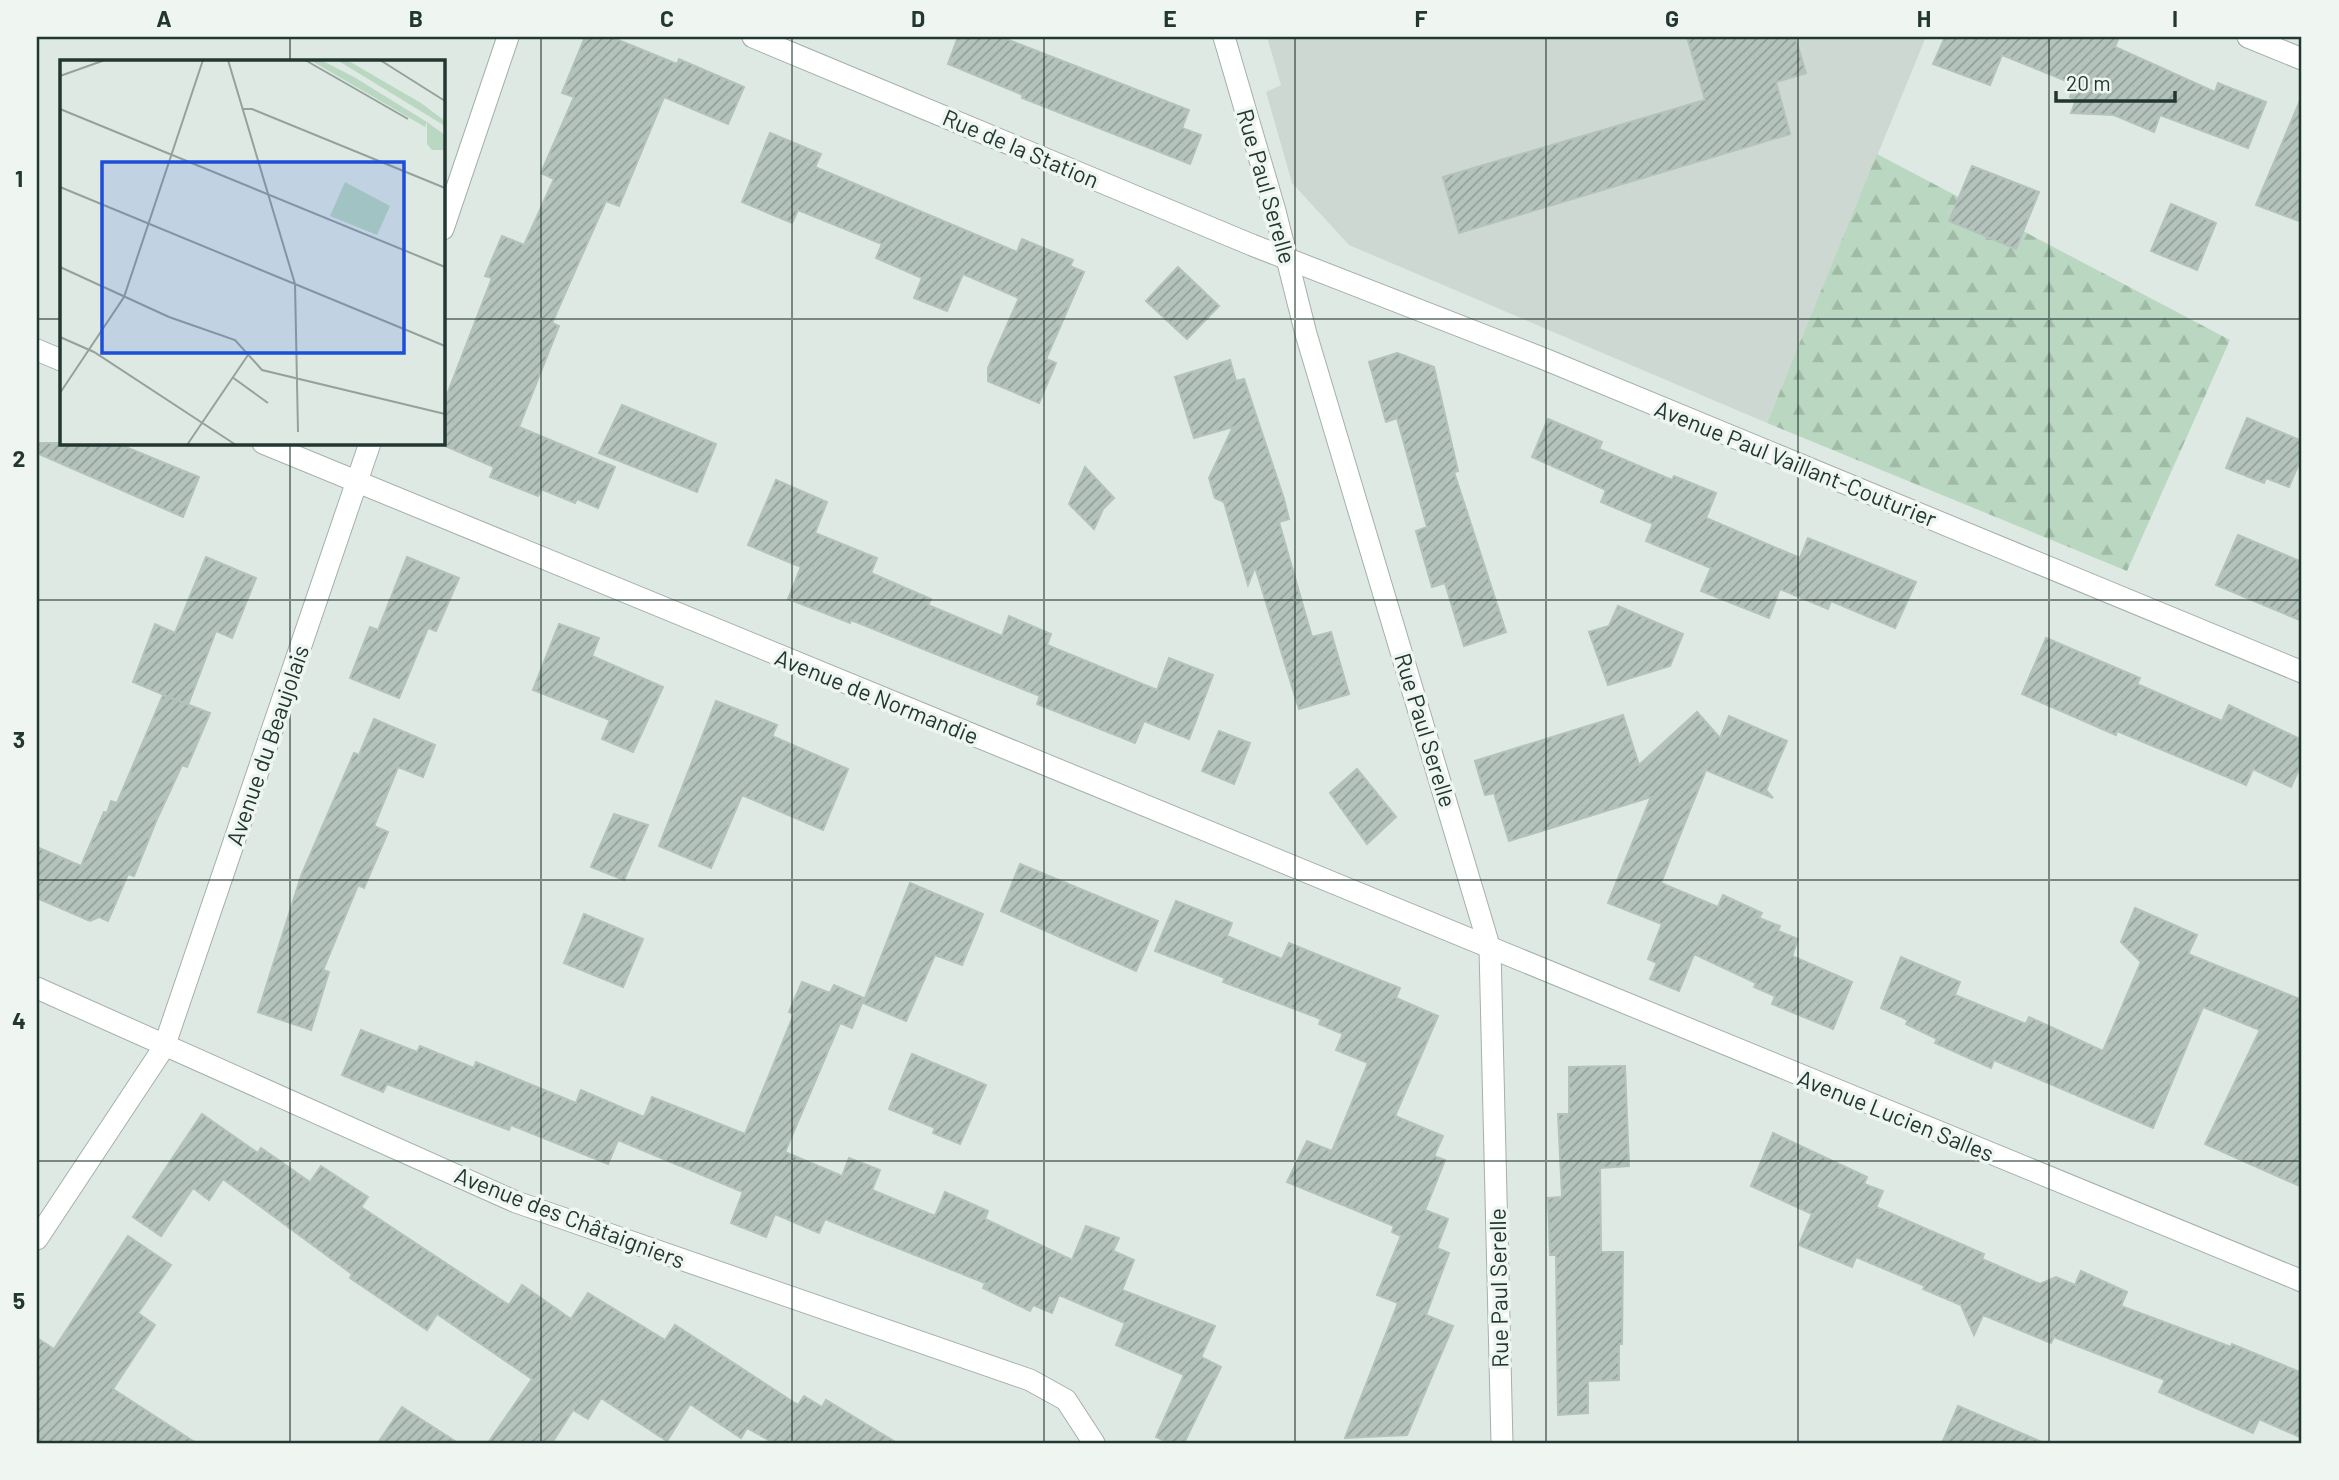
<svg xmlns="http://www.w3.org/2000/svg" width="2339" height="1480" font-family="Barlow,sans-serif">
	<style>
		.built { fill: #ced8d3 }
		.forest { fill: url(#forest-firs) }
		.building { fill: url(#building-hatch); stroke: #b3c2bb; stroke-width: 2 }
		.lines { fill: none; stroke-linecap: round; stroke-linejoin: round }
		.minor-casing { stroke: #a3b0ab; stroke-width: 23 }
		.minor { stroke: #fff; stroke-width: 21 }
		.grid { fill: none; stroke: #223731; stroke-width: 2; stroke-opacity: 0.55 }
		.labels { text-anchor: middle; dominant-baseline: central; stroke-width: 7; stroke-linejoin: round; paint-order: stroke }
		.street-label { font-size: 23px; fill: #223731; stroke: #eff6f2 }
		.inset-road { fill: none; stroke: #93a29c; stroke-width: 2 }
		.view { fill: #1d4ed8; fill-opacity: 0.15; stroke: #1d4ed8; stroke-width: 3.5 }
		.inset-edge { fill: none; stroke: #223731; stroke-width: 3.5 }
		.neatline { fill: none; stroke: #223731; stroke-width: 2.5 }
		.grid-label { font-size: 23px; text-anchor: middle; font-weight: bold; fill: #223731 }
	</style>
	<defs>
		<pattern id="forest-firs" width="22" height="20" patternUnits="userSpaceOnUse" patternTransform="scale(1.75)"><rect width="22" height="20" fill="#bad8c1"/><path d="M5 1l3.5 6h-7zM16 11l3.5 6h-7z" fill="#a0baa6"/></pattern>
		<pattern id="building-hatch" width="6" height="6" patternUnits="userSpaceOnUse" patternTransform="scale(1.75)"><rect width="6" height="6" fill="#b5c3bd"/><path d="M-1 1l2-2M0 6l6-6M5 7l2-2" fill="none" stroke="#939f9a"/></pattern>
	</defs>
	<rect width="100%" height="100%" fill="#dfe9e4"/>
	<path class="built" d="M1267,37h659l-159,386 -418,-178 -57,-62 -26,-91 15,-7z"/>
	<path class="forest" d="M1877,154l353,186 -103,231 -360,-148z"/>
	<g class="building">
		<path d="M585,37h26l66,27 2,-5 65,28 -16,37 -64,-27 -45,109 -13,-5 -54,122 7,3 -40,101 96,40 -17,41 -21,-9 -2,4 -34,-14 -3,7 -48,-19 4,-10 -51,-22v-40l49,-127 -7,-2 17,-40 22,9 30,-66 -13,-6 33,-76 -12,-4z"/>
		<path d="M958,37h43l188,73 -7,18 19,7 -11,29 -168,-66 1,-3 -75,-31z"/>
		<path d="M1687,37h108l11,36 -30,9 14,52 -331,99 -16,-56 262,-77z"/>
		<path d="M1945,37h174l-4,10 100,45 3,-9 48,19 -18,46 -88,-33 -6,17 -40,-17 -43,-2 5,-13 -6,-3 4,-13 -72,-29 -12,30 -57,-21z"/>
		<path d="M2302,96v126l-46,-17z"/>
		<path d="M770,133l51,21 -6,13 202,85 5,-13 51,21 -3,6 14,6 -38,87 10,4 -17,40 -51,-22v-13l31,-70 -56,-24 -16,37 -33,-13 8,-20 -46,-20 6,-14 -84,-34 -6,13 -50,-21z"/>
		<path d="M1972,166l67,26 -23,57 -67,-28z"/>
		<path d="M2171,204l45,19 -19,47 -46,-19z"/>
		<path d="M1178,267l41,39 -32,33 -41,-38z"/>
		<path d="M1397,353l37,14 24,104 -4,1 52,160 -42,14 -19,-63 -13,4 -16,-56 11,-4 -30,-109 -11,4 -17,-60z"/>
		<path d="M1230,360l6,21 8,-2 40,120 5,20 -10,3 33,115 19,-5 18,62 -50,15 -44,-142 -7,18 -24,-83 -9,-4 -6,-20 24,-51 -39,11 -19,-61z"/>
		<path d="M622,405l94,39 -19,48 -98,-39z"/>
		<path d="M2247,418l55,23v15l-13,31 -23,-9 -2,5 -38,-15z"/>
		<path d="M1548,419l54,23 -3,7 73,31 2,-4 42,17 -10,25 94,40 8,-20 108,44 -21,46 -64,-27 -3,8 -48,-20 -11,29 -68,-27 10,-23 -65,-27 7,-17 -52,-22 5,-12 -74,-33z"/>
		<path d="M37,443h79l83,34 -16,40 -146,-64z"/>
		<path d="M1085,467l29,31 -11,11 -9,20 -25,-25z"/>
		<path d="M776,480l51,22 -12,31 62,25 -6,15 60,26 -3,6 74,31 7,-20 42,18 -4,11 110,45 12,-32 44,17 -24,64 -45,-18 -9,22 -98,-39 3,-8 -189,-76 -1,3 -62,-24 13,-32 -53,-22z"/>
		<path d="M2238,535l64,27v59l-86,-36z"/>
		<path d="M206,557l50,21 -24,60 -16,-7 -28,74 -55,-23 22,-58 20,9z"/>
		<path d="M407,557l52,21 -23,53 -8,-3 -29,70 -49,-20 20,-51 8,3z"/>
		<path d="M1618,606l65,28 -13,32 -62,19 -19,-53 20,-6z"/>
		<path d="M559,624l40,14 -7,18 71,31 -30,65 -31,-13 8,-19 -77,-30z"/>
		<path d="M2046,638l94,40 -3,6 85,37 7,-16 73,35v22l-11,25 -38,-18 -7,16 -129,-54 -1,4 -94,-41z"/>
		<path d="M163,695l47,18 -23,54 -5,-2 -25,54 -23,57 -6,-2 -20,47 -9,-4 -9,4 -53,-23v-51l44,19 23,-54 3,1 4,-12 6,2z"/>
		<path d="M716,701l61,24 -5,11 76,33 -25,61 -81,-35 -31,73 -52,-22z"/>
		<path d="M1697,712l23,26 9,-22 58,25 -21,49 7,8 -67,-28 -45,113 57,24 5,-12 39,18 -3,5 21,8 -2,5 20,8 -6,17 60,26 -19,47 -61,-25 3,-8 -21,-9 2,-4 -62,-29 -15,37 -29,-12 7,-16 -9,-4 14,-35 -54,-21 43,-106 -142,44 -15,-48 -9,2 -10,-34 148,-46 16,50z"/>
		<path d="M374,719l61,26 -12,32 -25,-10 -24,59 14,6 -24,56 -6,-3 -35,85 6,2 -18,58 -53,-18 43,-136 53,-123 5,2z"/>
		<path d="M1219,731l31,12 -16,41 -32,-13z"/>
		<path d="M1357,769l39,48 -29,27 -37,-51z"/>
		<path d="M614,814l34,11 -24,55 -33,-13z"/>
		<path d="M1020,864l138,57 -22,50 -135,-60z"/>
		<path d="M910,883l73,31 -21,51 -27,-10 -29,66 -43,-18z"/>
		<path d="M1176,901l56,22 -5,13 55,23 7,-16 111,45 -4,10 42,18 -43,100 48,20 -9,20 11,4 -20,50 23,9 -11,29 12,5 -23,62 27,11 -46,109 -62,3 53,-135 -21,-8 24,-59 -9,-4 2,-6 -107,-44 20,-41 25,10 36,-88 -32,-13 7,-16 -24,-10 2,-5 -98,-37 2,-4 -70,-27z"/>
		<path d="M2135,908l62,27 -9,19 114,46v187l-97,-43 55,-114 -57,-23 -50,121 -159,-68 -3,8 -56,-25 2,-4 -31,-15 2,-4 -27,-12 20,-51 59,25 -5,13 71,29 3,-7 74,34 38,-89 -20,-20z"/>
		<path d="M584,914l59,25 -20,48 -59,-24z"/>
		<path d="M802,982l28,11 4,-8 30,13 -12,30 -12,-5 -55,129 57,24 7,-18 31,12 -8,20 63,26 10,-24 43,19 -3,8 87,41 14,-34 33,12 -6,13 21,9 -12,30 93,36 -14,31 20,10 -37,76h-14l-14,-6 28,-62 -68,-30 9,-22 -66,-28 -7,18 -19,-8 -3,6 -47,-23 2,-5 -160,-64 -6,14 -44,-19 -9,23 -35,-14 12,-31 -125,-52 -10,24 -97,-39 -2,5 -122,-46 -4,8 -41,-17 19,-45 56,22 3,-6 54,22 2,-6 100,41 5,-13 63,27 8,-20 93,37 49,-120 -5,-2z"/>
		<path d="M912,1054l74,31 -26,59 -27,-11 2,-5 -46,-19z"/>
		<path d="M1625,1066l4,100 -29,2 1,84h22l-1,92h-3v36l-31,1v32l-30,2 -2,-160h-6l-2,-57 14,-1 -4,-83h11v-47z"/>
		<path d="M202,1114l56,39 3,-5 49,34 11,-16 47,31 -7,10 148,98 13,-20 49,34 17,-26 77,47 10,-15 123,80 6,-9 18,11 4,-7 71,43h-123l-27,-15 -6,10 -51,-34 -23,37 -66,-43 -13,21 -15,-9 -21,33h-64l44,-64 -95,-65 -10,16 -77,-52 2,-4 -129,-95 -14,21 -16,-12 -32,48 -28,-19z"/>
		<path d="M1773,1133l94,44 -3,7 19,7 -7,16 108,47 -2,5 58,25 16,-7 19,8 6,-14 46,21 -6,14 110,41 1,-3 70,29v65l-43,-19 -6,14 -94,-41 6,-12 -111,-43 -3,6 -68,-28 -9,20 -13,-30 -38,-16 2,-3 -69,-29 -4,10 -53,-22 13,-31 -61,-28z"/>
		<path d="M128,1236l43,29 -33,48 17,12 -42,64 83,54h-159v-105l17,11z"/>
		<path d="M1958,1406l86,37h-102z"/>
		<path d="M402,1407l56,36h-80z"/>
	</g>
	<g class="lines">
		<g class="minor-casing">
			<g id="minor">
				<path d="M753,37l499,208 290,113 760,314"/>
				<path d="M1224,37l51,174 31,123 184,615 12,494"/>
				<path d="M2248,37l54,22"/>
				<path d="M443,229l65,-192"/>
				<path d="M37,350l24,10"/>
				<path d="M263,443l2039,838"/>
				<path d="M37,988l479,214 514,178 36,20 28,43"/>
				<path d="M37,1239l127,-192 206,-604"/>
			</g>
		</g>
		<use href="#minor" class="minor"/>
	</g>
	<path class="grid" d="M290,37v24M541,37v1406M792,37v1406M1044,37v1406M1295,37v1406M1546,37v1406M1798,37v1406M2049,37v1406M37,319h24M443,319h1859M290,443v1000M37,600h2265M37,880h2265M37,1161h2265"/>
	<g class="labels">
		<g class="street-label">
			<text transform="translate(1021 148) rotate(23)">Rue de la Station</text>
			<text transform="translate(1267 186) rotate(74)">Rue Paul Serelle</text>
			<text transform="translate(1796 463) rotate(22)">Avenue Paul Vaillant-Couturier</text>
			<text transform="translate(877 696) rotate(22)">Avenue de Normandie</text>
			<text transform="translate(1426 730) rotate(73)">Rue Paul Serelle</text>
			<text transform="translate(267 745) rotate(-71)">Avenue du Beaujolais</text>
			<text transform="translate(1896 1115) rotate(22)">Avenue Lucien Salles</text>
			<text transform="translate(570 1217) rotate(21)">Avenue des Châtaigniers</text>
			<text transform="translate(1498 1288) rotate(-91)">Rue Paul Serelle</text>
		</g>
	</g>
	<g transform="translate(60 60)">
		<rect width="385" height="385" fill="#dfe9e4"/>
		<path d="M250,0h11l33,17 73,45 -2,5zM277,0h10l74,43 24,18v5z" fill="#bad8c1"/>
		<path d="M367,62l18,13v15h-13l-5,-6zM285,122l45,24 -13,29 -47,-19z" fill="#bad8c1"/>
		<path class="inset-road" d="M168,0l67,224 3,148M245,0l103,59M320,0l65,41M0,16l45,-16M0,49l385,158M183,49h9l193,79M0,127l385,159M0,207l109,50 66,23 27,30 183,44M0,277l34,15 142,93M172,317l36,26M0,333l64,-96 79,-237M127,385l61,-90"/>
		<path class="view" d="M42,102h302v191h-302z"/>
		<rect width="385" height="385" class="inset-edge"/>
	</g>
	<rect width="2339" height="1480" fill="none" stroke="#eff6f2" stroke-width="77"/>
	<path d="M2056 91v10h119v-10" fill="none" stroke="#223731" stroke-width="3.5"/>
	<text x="2066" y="91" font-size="21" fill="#223731" stroke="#eff6f2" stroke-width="5" paint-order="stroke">20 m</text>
	<rect x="38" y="38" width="2262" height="1404" class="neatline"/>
	<g class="grid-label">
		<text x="164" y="27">A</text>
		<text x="416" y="27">B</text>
		<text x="667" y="27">C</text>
		<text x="918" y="27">D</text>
		<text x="1170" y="27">E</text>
		<text x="1421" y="27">F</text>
		<text x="1672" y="27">G</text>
		<text x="1924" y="27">H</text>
		<text x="2175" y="27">I</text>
		<text x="19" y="187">1</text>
		<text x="19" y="467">2</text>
		<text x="19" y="748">3</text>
		<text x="19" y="1029">4</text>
		<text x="19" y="1309">5</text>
	</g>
</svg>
